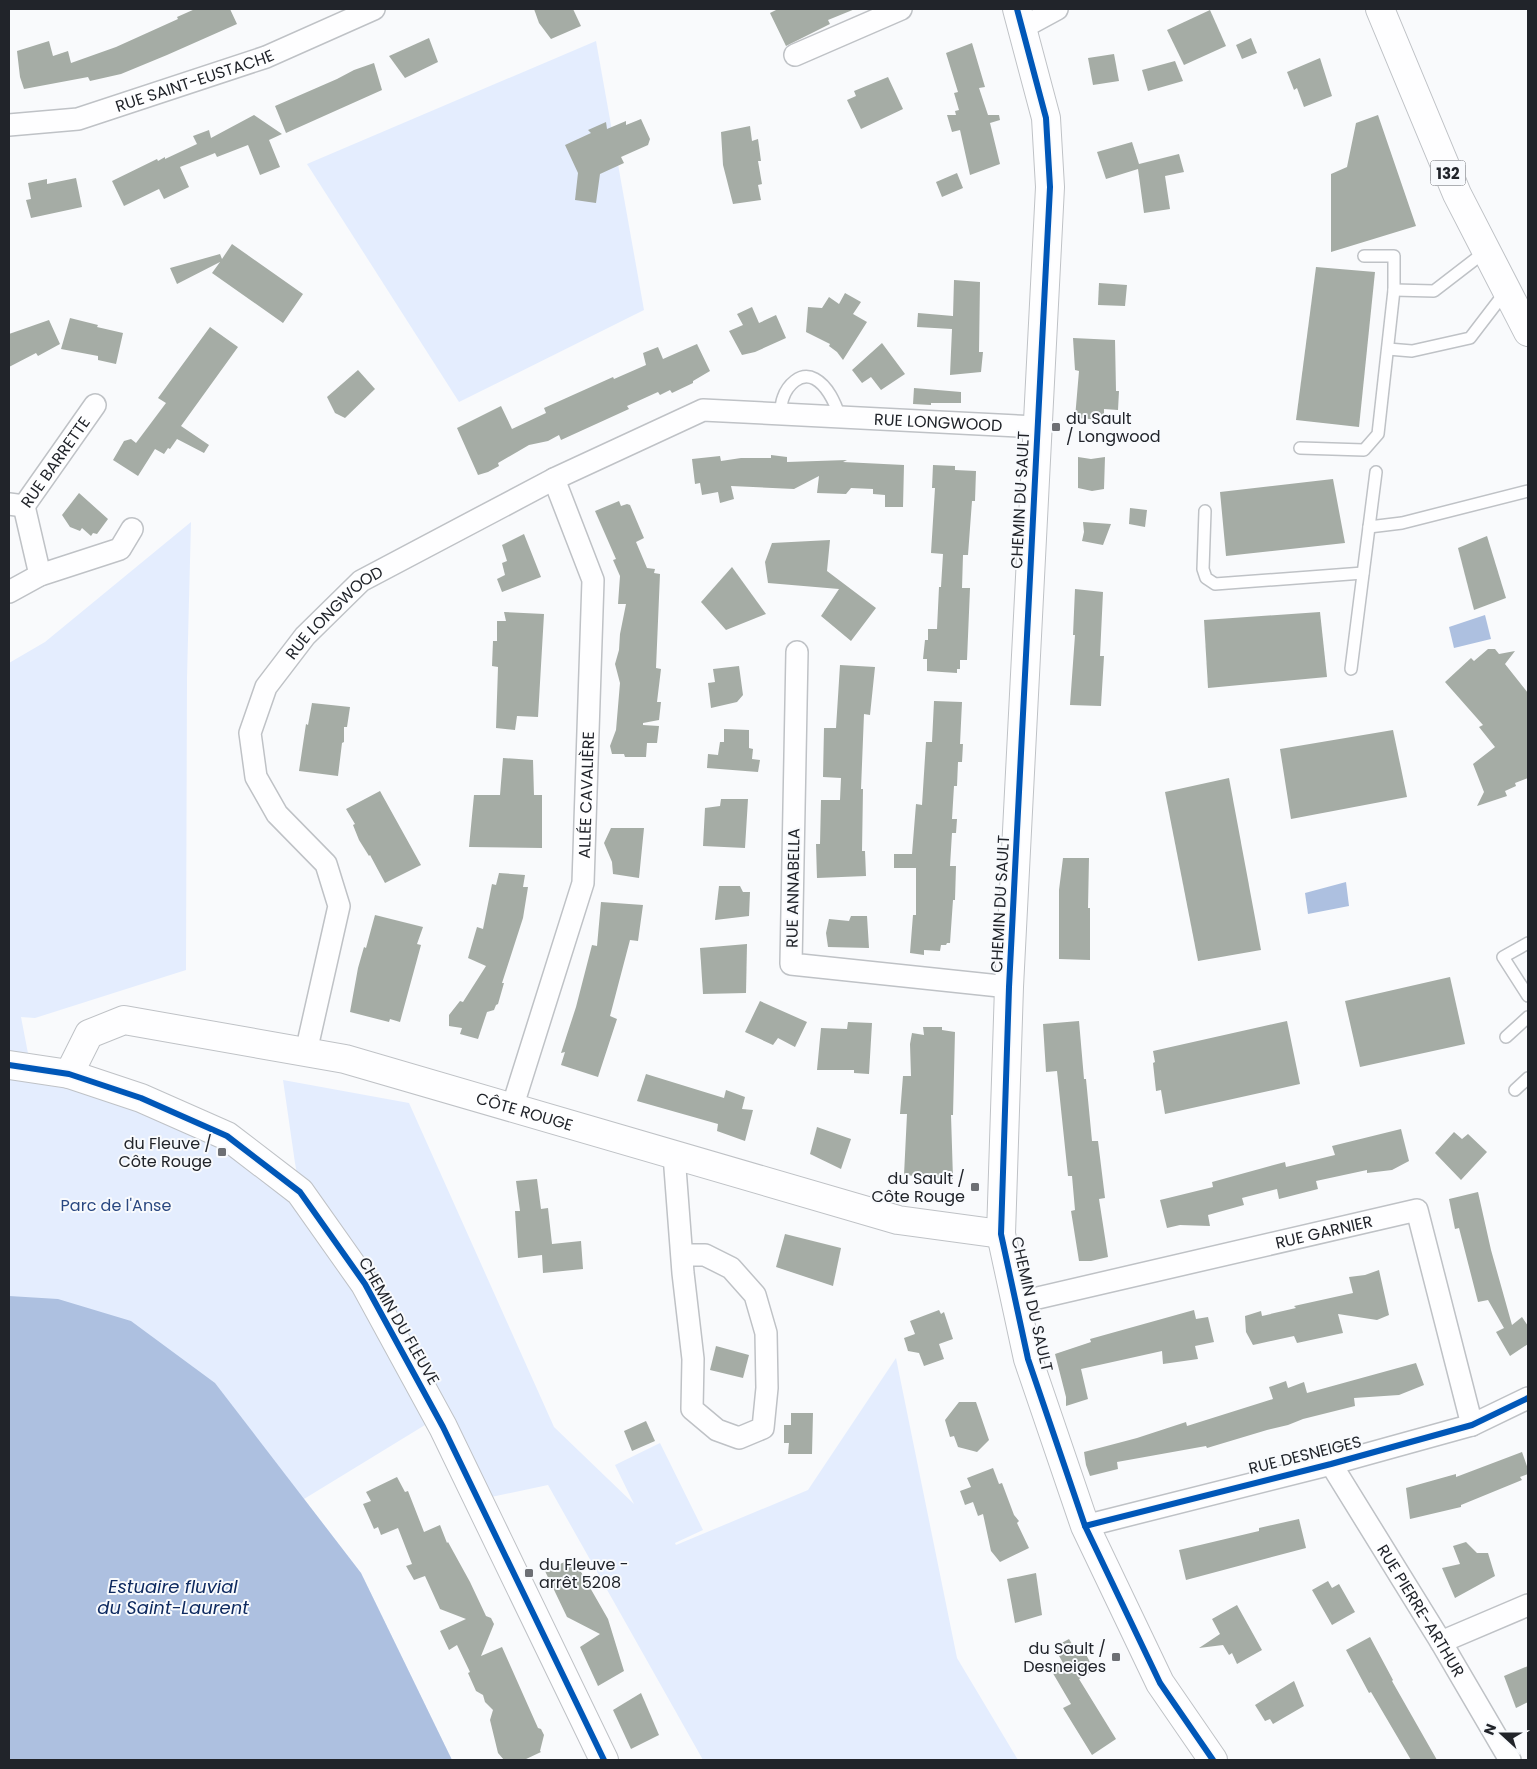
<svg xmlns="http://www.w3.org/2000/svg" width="1537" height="1769" font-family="Poppins,sans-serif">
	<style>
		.green { fill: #e4edfe }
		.water { fill: #adc0e0 }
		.building { fill: #a5aca5 }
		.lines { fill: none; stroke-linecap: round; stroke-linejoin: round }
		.lane-casing { stroke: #bfc2c6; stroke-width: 14 }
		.street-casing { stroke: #bfc2c6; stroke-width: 24 }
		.secondary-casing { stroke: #bfc2c6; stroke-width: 30 }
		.primary-casing { stroke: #bfc2c6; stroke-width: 30 }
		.lane { stroke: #fefeff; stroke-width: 11 }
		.street { stroke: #fefeff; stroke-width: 21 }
		.secondary { stroke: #fefeff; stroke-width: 28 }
		.primary { stroke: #fefeff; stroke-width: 28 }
		.cycleway-casing { stroke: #f8fafd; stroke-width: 9 }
		.cycleway { stroke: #0057b8; stroke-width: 6 }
		.poi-dot { fill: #6d6f74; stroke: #f8fafd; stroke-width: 2 }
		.labels { text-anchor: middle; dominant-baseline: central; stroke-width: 4; stroke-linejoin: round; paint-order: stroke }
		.shield { fill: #f8fafd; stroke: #626469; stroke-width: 1 }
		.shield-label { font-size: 15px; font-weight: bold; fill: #21242a }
		.street-label { font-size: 16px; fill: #21242a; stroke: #f8fafd }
		.poi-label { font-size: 16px; fill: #21242a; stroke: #f8fafd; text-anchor: end }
		.park-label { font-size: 16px; fill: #2a4881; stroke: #f8fafd }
		.water-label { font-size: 18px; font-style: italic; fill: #0e2a60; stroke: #f8fafd }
	</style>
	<rect width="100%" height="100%" fill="#f9fafc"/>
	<g class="green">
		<path d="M596,41l48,269 -185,92 -152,-238z"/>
		<path d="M191,522l-4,156 -1,292 -151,48 -14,-1 10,52 110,29 159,93 -5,-28 -12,-83 126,23 145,324 80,77 -19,-39 45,-22 43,87 -28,13 1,2 132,-55 88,-132 61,300 61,102h-315l-155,-275 -57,12 -48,-70 -18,-2 -121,74 57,74 91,187h-443v-1097l36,-21z"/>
	</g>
	<g class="water">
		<path d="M1485,615l6,24 -37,9 -5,-21z"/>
		<path d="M1346,882l3,24 -41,8 -3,-21z"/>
		<path d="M9,1296l49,3 73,22 84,62 146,190 91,187h-443z"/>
	</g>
	<g class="building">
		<path d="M195,9h35l7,15 -70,31 -46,19 -31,7 -2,-4 -64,12 -4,-12 -3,-26 32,-10 4,15 15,-5 3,12 45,-16 62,-28 -1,-2z"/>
		<path d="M534,9h39l8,17 -30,13 -12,-16z"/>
		<path d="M778,9h77l-27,11 2,4 -44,22 -16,-33z"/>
		<path d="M1210,10l16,36 -42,19 -17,-35z"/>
		<path d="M429,38l9,24 -33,16 -16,-22z"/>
		<path d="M1251,38l6,15 -15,6 -6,-14z"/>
		<path d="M972,43l13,44 -6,1 9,27h11l1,5 -10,3 10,41 -30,11 -10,-45 -8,2 -5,-17h9l-1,-4 4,-1 -5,-17 4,-1 -12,-39z"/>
		<path d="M1114,54l5,27 -26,4 -5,-27z"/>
		<path d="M1320,58l12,38 -28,11 -7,-19 -3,2 -7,-18z"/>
		<path d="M1175,61l8,20 -35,10 -6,-21z"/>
		<path d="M374,63l8,27 -96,43 -11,-27 62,-27 17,-9z"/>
		<path d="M888,77l15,32 -42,20 -14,-29 9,-4 -2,-5z"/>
		<path d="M254,115l28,19 -13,6 11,27 -20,8 -12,-30 -31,12 -2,-4 -35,14 9,20 -25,12 -5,-10 -35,17 -12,-25 45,-22 1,2 7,-4v2l32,-15 -4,-8 16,-6 2,8z"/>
		<path d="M1378,115l38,111 -85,26v-78l16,-7 9,-44z"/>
		<path d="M641,119l9,20 -2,6 -27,12 3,6 -24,11 -4,29 -21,-3 3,-27 -13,-28 26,-12 -3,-3 18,-8 1,7 19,-8v4z"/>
		<path d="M750,126l2,15 6,-2 3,22h-3l4,23 -4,1 3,15 -28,4 -10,-39 -2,-33z"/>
		<path d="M1132,142l7,22 40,-10 5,18 -19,4 5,33 -26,4 -6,-44 -32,10 -9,-27z"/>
		<path d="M957,173l6,15 -21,9 -6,-15z"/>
		<path d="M76,178l6,29 -51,11 -5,-18 5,-1 -3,-16 19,-4v5z"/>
		<path d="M232,244l71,50 -20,29 -71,-50 8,-11 -43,22 -7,-16 50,-14 2,5z"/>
		<path d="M1316,267l59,5 -16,155 -63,-7z"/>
		<path d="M954,280l26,2 -1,70h4l-2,20 -31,3 2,-46 -35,-2 1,-14 35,3z"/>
		<path d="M1099,283l28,2 -2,21 -27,-1z"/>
		<path d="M845,293l16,9 -8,12 14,8 -24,38 -6,-8 -8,-6 1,-2 -24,-12 2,-25 14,1 7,-11 10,7z"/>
		<path d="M752,307l7,16 17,-8 10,23 -31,14 -13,3 -13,-24 14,-6 -6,-11z"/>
		<path d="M70,318l28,7 -1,2 26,6 -7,31 -18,-4v-4l-37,-7z"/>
		<path d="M49,320l11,24 -22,12 -2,-3 -27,14v-33z"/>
		<path d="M210,327l28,20 -57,79 28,19 -5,8 -27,-14 -7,10 -2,-1 -4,6 -9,-5 -17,27 -25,-16 11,-19 7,-2 5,4 30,-40 -8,-5z"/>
		<path d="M1073,338l42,2 1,51h3l-1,19 -14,-1v11l-29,-2 4,-47 -4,-1z"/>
		<path d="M882,343l23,31 -24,16 -10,-13 -9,6 -10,-13z"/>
		<path d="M697,344l13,27 -17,10v2l-21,10 -2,-3 -10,5 -2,-3 -31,14 2,3 -68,31 -2,-5 -11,6 -19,4 -31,18 1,3 -11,6 -10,3 -21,-47 44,-22 11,23 34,-16 -2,-5 69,-31 1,2 32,-14 -3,-12 15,-6 5,12z"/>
		<path d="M358,370l17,19 -30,29 -10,-5 -8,-16z"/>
		<path d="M914,388l47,4v11h-30v2l-18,-1z"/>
		<path d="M771,455l16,2v5l60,-2 -4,2 61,3 -1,42h-18v-12l-12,-1v-5l-22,-1 -5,6 -29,-1 2,-17 -25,13 -63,-3 3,13 -14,4 -2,-11 -16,3 -2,-12 -5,1 -3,-25 28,-3 1,5 20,-3h30z"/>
		<path d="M1078,457l13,2 14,-2 -1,32 -12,2 -14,-3z"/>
		<path d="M933,465l22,1v4l21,1 -1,30h-3l-4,54h-5l-1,33h8l-3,72h-7v9h-3v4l-30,-2v-12h-4l2,-19h3v-11h9l2,-42h2l2,-33 -12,-1 4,-65h-3z"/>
		<path d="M1333,479l12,64 -119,13 -6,-64z"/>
		<path d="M79,493l29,26 -11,15 -4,-1 -2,3 -9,-8 -2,3 -10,-4 -8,-12z"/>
		<path d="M619,501l2,5 6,-2 3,1 14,33 -8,4 11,26 8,1 -1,4 6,1 -4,94 5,1 -4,33h4l-2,18 -16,3v2l16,1 -2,17h-10l-1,14h-21l-1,-3h-12l-2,-8 6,-16 4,-47 -5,-19 4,-14 1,-16 6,-30h-8l2,-28 -7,-16 3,-1 -21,-48z"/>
		<path d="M1130,508l17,2 -2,17 -16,-3z"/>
		<path d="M1083,522l28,2 -8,21 -21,-4 2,-9z"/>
		<path d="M524,534l17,43 -39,15 -5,-13 8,-4 -3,-12 5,-2 -5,-16z"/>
		<path d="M1487,536l19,62 -32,12 -16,-62z"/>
		<path d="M830,540l-3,31 49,37 -25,33 -30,-25 18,-27 -71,-6 -3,-21 7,-19z"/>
		<path d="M732,567l34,47 -40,16 -25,-28z"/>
		<path d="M1075,589l28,3 -3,64h4l-3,50 -31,-1 5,-70h-2z"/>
		<path d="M504,612l40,2 -6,103 -21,-1 -2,14 -19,-2 2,-61 -6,-1 1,-25h4v-20h9z"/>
		<path d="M1320,612l7,65 -119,11 -4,-68z"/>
		<path d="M1488,649h7l4,5 16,-3 -10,13 23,29v85l-13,5 1,3 -11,5 2,5 -30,10 7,-14 -11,-28 22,-17 -16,-20 4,-2 -38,-43 26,-24 3,3z"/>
		<path d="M840,665l35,2 -5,48 -6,-1 -3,75h2l-1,62h3l1,25 -49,2 -1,-34h4l1,-44h19l1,-22 -18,-1 1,-49h12z"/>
		<path d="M739,666l4,29 -6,7 -26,6 -3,-25 7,-1 -2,-13z"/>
		<path d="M934,701l28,1 -2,42h3l-1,18h-4l-1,24h-3l-2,33h5l-1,14h-4l-2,33h6l-1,34h-2l-3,43h-3l-1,2h-5l-1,6 -16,-1v5l-14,-2 3,-38h3v-47h-22v-14h18l4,-50 6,1 4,-63h6z"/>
		<path d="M312,703l38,4 -3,20h-3v15l-2,1 -4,33 -39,-5 7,-47 2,1z"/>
		<path d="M724,729l25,1v18l4,1 -1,10 8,1 -2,12 -51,-4 1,-14 10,1 2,-13h4z"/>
		<path d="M1393,730l14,67 -116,22 -11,-70z"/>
		<path d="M503,758l30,2 1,35h8v53l-73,-1 5,-52h26z"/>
		<path d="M1229,778l32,172 -63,11 -33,-169z"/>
		<path d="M380,791l41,74 -36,18 -15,-28 -1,1 -10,-16 -6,-15 2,-1 -9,-15z"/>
		<path d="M721,799h27l-3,49 -42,-2 2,-38 15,-2z"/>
		<path d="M611,828h33l-5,50 -26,-4 -1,-12 -8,-19z"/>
		<path d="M1063,858h26l-1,50h2v52l-31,-1v-69z"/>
		<path d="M499,873l26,2 -2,12h5l-5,31 -21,65h2l-6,21 -2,1 -2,5 -7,2 -9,27 -18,-5 2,-6 -13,-2v-11l11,-14 3,1 23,-36 -18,-8 9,-31 6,2 9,-45 4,1z"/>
		<path d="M719,886h21l3,6h7l-1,24 -34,4z"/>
		<path d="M601,902l42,3 -5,36 -8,-1 -20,76 7,3 -19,58 -37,-12 4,-13 -4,1 15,-46 16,-62 5,1z"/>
		<path d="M375,915l48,12 -6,17 4,1 -21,77 -10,-3 -1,3 -39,-10 8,-44 6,-21 2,1z"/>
		<path d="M851,916h16l2,32 -41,-1 -2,-14 3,-14 20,2z"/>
		<path d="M747,944l-1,49 -43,1 -3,-46z"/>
		<path d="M1450,977l15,67 -105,23 -15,-66z"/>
		<path d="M760,1001l47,21 -12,25 -17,-9 -5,7 -28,-13z"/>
		<path d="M1079,1021l5,58h2l6,62h6l7,57 -6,1 9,58 -17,4h-12l-8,-50 4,-1 -3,-34h-4l-11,-105 -11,1 -3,-48z"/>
		<path d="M1287,1021l13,63 -135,30 -4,-24 -5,1 -3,-28 2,-1 -2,-11z"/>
		<path d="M848,1022l24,1 -3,51 -15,-1v-3h-37l4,-42 26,1z"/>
		<path d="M923,1027h19v3l13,2 -2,83h-2l2,64 -49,-4 3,-61h-7l3,-38h8l-1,-32 2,-11 12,2z"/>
		<path d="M646,1074l78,24 2,-8 19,7 -3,12 11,1 -8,31 -28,-10 1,-7 -81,-23z"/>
		<path d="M817,1127l34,12 -10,30 -31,-15z"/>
		<path d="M1401,1129l8,32 -17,9 -25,3v-3l-51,11 2,8 -39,10 -2,-10 -35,9 2,7 -36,10 2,11 -30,-1 -13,3 -7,-28 53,-13 -1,-5 73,-20 1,5 49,-12 -3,-9z"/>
		<path d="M1454,1132l8,7 6,-5 19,18 -26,28 -26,-27z"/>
		<path d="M537,1179l4,30 7,-1 4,36 29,-3 2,28 -40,4 -1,-18 -24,3 -3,-47h5l-4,-30z"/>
		<path d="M1478,1192l13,58 21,75 10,-8 6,9v18l-18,12 -14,-24 8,-4 -16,-28 -10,2 -19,-74 -4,1 -6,-30z"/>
		<path d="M785,1234l56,14 -8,38 -57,-19z"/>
		<path d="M1379,1270l10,45 -12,5 -39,-6 5,19 -46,10 -3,-7 -41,9 -7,-13 -1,-16 16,-5 1,5 34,-8 -2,-2 59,-13 -4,-16 16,-2z"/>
		<path d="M939,1310l2,4 3,-2 9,27 -14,5 5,15 -20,7 -5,-13 -11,-2 -4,-13 11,-4 -5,-13z"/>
		<path d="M1194,1310l2,9 12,-2 6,25 -19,4 3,13 -35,5 -1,-13 -81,18 7,30 -22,7v-9l-11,-43 36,-12 -1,-3z"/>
		<path d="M716,1346l33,9 -6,23 -33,-8z"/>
		<path d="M1416,1363l8,22 -25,10 -45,3 1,8 -52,13 -15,6 -21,5 -60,18 -1,-2 -89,16 1,7 -28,7 -4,-11 -2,-13 53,-14 49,-16 1,4 86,-27 -4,-12 17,-6 2,7 16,-6 3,11z"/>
		<path d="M959,1402h17l13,38 -12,12 -19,-5 -4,-11 -4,1 -5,-17z"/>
		<path d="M791,1413h22l-1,41h-24l1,-11h-5v-18h7z"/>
		<path d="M646,1421l9,20 -23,10 -8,-20z"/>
		<path d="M1522,1452l6,17v5l-8,3 2,3 -61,25v2l-51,12 -4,-31 50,-14v3z"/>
		<path d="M993,1468l6,16 3,-1 12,32 5,6 -2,2 12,25 -29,14 -9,-11 -8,-37 -5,2 -5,-14 -8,3 -5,-14 11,-4 -4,-9z"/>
		<path d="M397,1477l8,15 3,-1 16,41 16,-7 7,18 1,-1 22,40 16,34 5,2 3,6 -13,32 21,-9 36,81 3,1 3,6 -4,16 1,1 -17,8h-20l-6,-7 -8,-33 3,-10 -8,-8 -2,-7 -7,-4 -8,-18 2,-1 -13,-27 -8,5 -9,-19 26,-12 -26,-10 -15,-33 -11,4 -8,-14 6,-2 -14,-36 -17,7 -3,-8 -4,2 -11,-25 8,-3 -5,-9z"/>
		<path d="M1299,1519l7,29 -120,32 -7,-30 80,-19v-3z"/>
		<path d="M1466,1542l11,11h11l7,23 -40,22 -13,-30 18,-4 -7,-18z"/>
		<path d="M573,1558l35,61 16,52 -26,15 -18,-39 20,-13 -33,-17 -22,-46z"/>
		<path d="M1036,1573l6,42 -27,8 -8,-44z"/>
		<path d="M1328,1581l4,7 7,-4 16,28 -23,13 -20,-35z"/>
		<path d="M1237,1605l25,45 -25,14 -5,-11 -3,2 -6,-10 -24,3 21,-14 -8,-15z"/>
		<path d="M1370,1637l23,43 -1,1 45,79h-26l-40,-68 -2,1 -23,-43z"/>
		<path d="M1069,1639l8,13 6,-3 7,13 -2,5 3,5 -12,7 37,60 -24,16 -29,-47 8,-4 -20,-34 12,-7 -9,-16z"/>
		<path d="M1528,1666v36l-12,6 -12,-32z"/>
		<path d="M1294,1681l10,25 -31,18 -3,-5 -5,2 -10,-16z"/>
		<path d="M641,1693l18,42 -28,14 -18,-39z"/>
	</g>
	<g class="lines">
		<g class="lane-casing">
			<g id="lane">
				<path d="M1394,290l40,1 52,-40"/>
				<path d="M1388,349l24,2 58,-13 36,-47"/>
				<path d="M781,414c0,-5 0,-11 2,-16 4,-12 17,-27 32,-19 13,7 20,24 25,38"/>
				<path d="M1300,448l64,2 14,-16 16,-144v-34h-30"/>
				<path d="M1376,472l-7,55 33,-4 126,-32"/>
				<path d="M1205,511l-2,58 3,9 9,6 148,-11"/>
				<path d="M1351,669l18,-142"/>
				<path d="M1528,943l-25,14 25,39"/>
				<path d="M1506,1037l22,-20"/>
				<path d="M1515,1090l13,-12"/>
			</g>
		</g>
		<g class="street-casing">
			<g id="street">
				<path d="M1022,28l35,-19"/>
				<path d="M795,55l106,-46"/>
				<path id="s1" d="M9,125l69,-6 188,-62 108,-48"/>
				<path id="s2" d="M9,504l15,2 71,-101"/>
				<path d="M24,506l16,69"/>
				<path d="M9,592l31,-17 80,-26 12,-20"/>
				<path d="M797,652l-6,312 218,23"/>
				<path id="s3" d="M306,1052l33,-146 -13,-42 -49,-50 -21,-37 -6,-44 16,-46 39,-51 56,-55 193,-102 149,-69 334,17"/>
				<path id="s4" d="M512,1108l71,-225 10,-303 -39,-101"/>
				<path d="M674,1155l9,118 10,86 -1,50 25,21 22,8 24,-10 4,-40 -1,-55 -11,-38 -24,-27 -26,-13h-23"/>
				<path id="s5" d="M1016,1303l401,-93 55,215"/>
				<path id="s6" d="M1331,1464l110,178 69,118"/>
				<path d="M1085,1526l246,-62 141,-39 56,-27"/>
				<path d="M1441,1642l87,-37"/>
			</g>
		</g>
		<g class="secondary-casing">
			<g id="secondary">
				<path d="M1017,9l29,109 4,69 -41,800 -8,247 27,125 57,167 75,157 53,77"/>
				<path d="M9,1065l60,9 72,24 86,38 73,56 65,92 78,143 161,333"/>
				<path id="s7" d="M69,1074l20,-40 35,-14 221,39 553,161 103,14"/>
			</g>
		</g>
		<g class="primary-casing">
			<path id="primary" d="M1380,9l77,185 71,138"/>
		</g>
		<use href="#lane" class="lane"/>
		<use href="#street" class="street"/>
		<use href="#secondary" class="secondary"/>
		<use href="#primary" class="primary"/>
		<g class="cycleway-casing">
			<g id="cycleway">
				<path d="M1017,9l29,109 4,69 -41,800 -8,247 27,125 57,167 75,157 53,77"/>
				<path d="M9,1065l60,9 72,24 86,38 73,56 65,92 78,143 161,333"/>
				<path d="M1085,1526l246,-62 141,-39 56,-27"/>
			</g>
		</g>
		<use href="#cycleway" class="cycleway"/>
	</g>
	<g class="poi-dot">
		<rect x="1051" y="422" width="10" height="10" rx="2.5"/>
		<rect x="217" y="1147" width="10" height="10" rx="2.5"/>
		<rect x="970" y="1182" width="10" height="10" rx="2.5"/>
		<rect x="524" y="1568" width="10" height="10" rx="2.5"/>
		<rect x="1111" y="1652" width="10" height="10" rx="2.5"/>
	</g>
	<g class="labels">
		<rect class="shield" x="1430.5" y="160.5" width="35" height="25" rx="4"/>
		<g class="shield-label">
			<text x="1448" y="173">132</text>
		</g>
		<g class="street-label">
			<text stroke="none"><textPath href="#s1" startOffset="192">RUE SAINT-EUSTACHE</textPath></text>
			<text stroke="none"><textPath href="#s3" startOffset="1160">RUE LONGWOOD</textPath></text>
			<text stroke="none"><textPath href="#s2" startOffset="69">RUE BARRETTE</textPath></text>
			<text transform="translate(1020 500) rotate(-87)">CHEMIN DU SAULT</text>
			<text stroke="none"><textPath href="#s3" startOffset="501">RUE LONGWOOD</textPath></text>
			<text stroke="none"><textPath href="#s4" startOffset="324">ALLÉE CAVALIÈRE</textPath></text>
			<text transform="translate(793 888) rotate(-89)">RUE ANNABELLA</text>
			<text transform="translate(1000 904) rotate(-87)">CHEMIN DU SAULT</text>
			<text stroke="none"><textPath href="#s7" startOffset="494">CÔTE ROUGE</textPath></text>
			<text stroke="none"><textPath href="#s5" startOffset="316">RUE GARNIER</textPath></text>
			<text transform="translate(1032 1304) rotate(77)">CHEMIN DU SAULT</text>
			<text transform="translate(399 1321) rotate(60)">CHEMIN DU FLEUVE</text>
			<text transform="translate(1305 1455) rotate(-14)">RUE DESNEIGES</text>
			<text stroke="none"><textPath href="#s6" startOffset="172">RUE PIERRE-ARTHUR</textPath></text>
		</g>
		<g class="poi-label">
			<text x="1066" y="418" text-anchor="start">du Sault<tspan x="1066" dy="18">/ Longwood</tspan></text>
			<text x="212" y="1143">du Fleuve /<tspan x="212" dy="18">Côte Rouge</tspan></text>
			<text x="965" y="1178">du Sault /<tspan x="965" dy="18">Côte Rouge</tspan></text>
			<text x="539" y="1564" text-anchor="start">du Fleuve -<tspan x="539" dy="18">arrêt 5208</tspan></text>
			<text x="1106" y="1648">du Sault /<tspan x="1106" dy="18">Desneiges</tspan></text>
		</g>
		<g class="park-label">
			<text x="116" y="1205">Parc de l'Anse</text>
		</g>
		<g class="water-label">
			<text x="173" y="1586">Estuaire fluvial<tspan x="173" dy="21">du Saint-Laurent</tspan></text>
		</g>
	</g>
	<rect width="1537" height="1769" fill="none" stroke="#21242a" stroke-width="20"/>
	<g transform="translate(1502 1734) rotate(291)" stroke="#f8fafd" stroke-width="4" paint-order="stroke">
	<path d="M0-4L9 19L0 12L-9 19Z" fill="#21242a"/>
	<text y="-8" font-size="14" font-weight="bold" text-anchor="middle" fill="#21242a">N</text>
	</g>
</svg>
